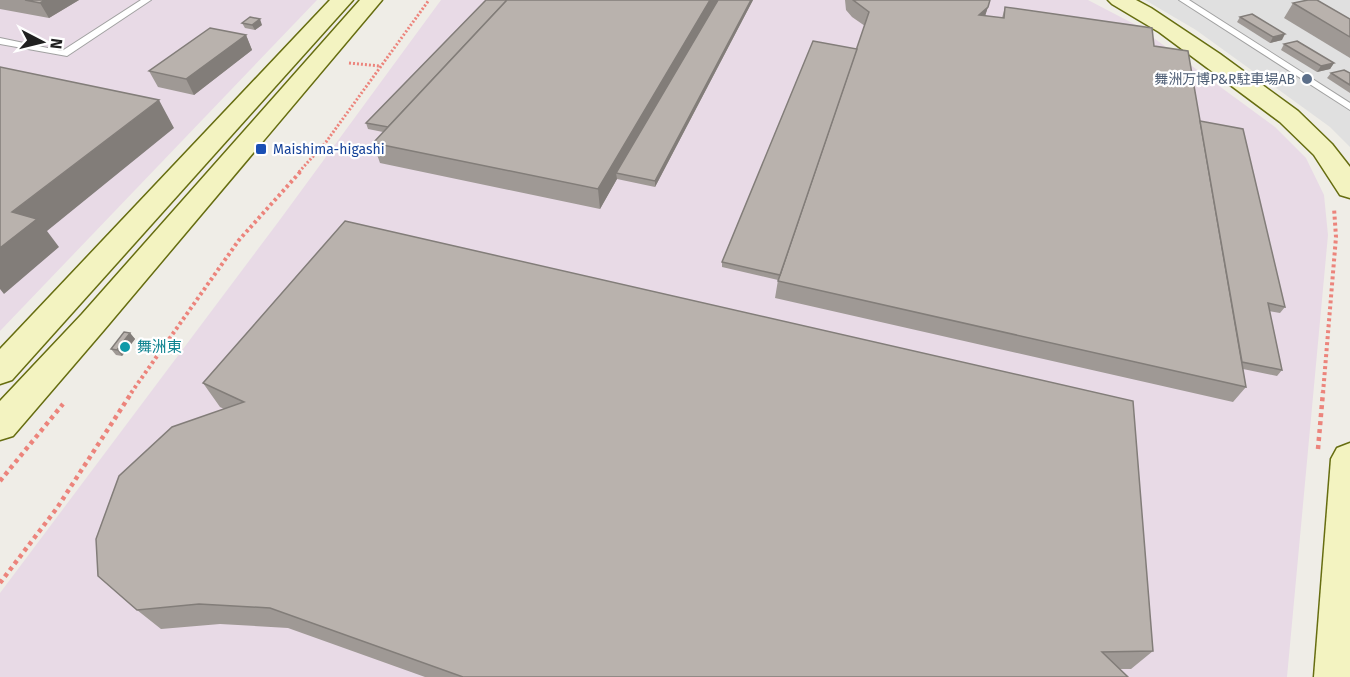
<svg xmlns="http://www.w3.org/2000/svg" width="1350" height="677" font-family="'Fira Sans','Noto Sans JP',sans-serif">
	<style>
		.industrial { fill: #e8dae6 }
		.parking { fill: #e0e0e0 }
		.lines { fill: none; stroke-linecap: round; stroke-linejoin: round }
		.lane-casing { stroke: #a1a1a1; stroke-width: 2 }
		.secondary-casing { stroke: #666d10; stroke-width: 3 }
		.path-far2 { stroke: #ec847c; stroke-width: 3; stroke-dasharray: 2 2; stroke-linecap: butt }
		.path-far1 { stroke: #ec847c; stroke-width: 4; stroke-dasharray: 3 3; stroke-linecap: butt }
		.path { stroke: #ec847c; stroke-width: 4.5; stroke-dasharray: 4 4; stroke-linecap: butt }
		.lane { fill: #fff; fill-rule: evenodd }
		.secondary { fill: #f3f3c1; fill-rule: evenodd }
		.wall { fill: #9f9995 }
		.shaded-wall { fill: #827d79 }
		.building { fill: #b9b2ad; stroke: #827d79; stroke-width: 1.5 }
		.service-dot { fill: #5c6f8a; stroke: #fff; stroke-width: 2 }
		.transit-dot { fill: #1a4fb4; stroke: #fff; stroke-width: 2 }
		.culture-dot { fill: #0f9aa8; stroke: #fff; stroke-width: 2 }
		.labels { text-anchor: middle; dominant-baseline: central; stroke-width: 4.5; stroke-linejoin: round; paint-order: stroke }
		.far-service-label { font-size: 14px; fill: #4e5e75; stroke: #fff; text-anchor: end }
		.far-transit-label { font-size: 14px; fill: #164399; stroke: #fff; text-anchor: start }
		.culture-label { font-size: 15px; fill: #0d838f; stroke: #fff; text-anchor: start }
	</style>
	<rect width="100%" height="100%" fill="#efede7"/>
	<g class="industrial">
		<path d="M0,0h317l-317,331z"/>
		<path d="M441,0h647l48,25 139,102 31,31 18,37 4,40 -41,442h-1287v-84l279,-372z"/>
	</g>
	<path class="parking" d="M1145,0h205v147l-20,-20 -134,-97z"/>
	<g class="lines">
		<g class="lane-casing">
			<g id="lane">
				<path d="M141,0h10l-84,56 -67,-12v-6l62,13z"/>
				<path d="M1179,0h10l161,103v7z"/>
			</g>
		</g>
		<g class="secondary-casing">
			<g id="secondary">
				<path d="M330,0h23l-341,380 -12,4v-35z"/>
				<path d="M360,0h22l-278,330 -91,106 -13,4v-39l82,-87z"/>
				<path d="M1108,0h28l15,8 69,46 78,57 34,33 18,23v31l-10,-3 -26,-40 -34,-33 -121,-90 -47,-28z"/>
				<path d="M1350,443v234h-36l17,-218 6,-11z"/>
			</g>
		</g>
		<g class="path-far2">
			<path d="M349,63l31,3"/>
			<path d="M299,172l27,-30 103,-142"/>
		</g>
		<g class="path-far1">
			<path d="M131,393l108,-153 62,-69"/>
			<path d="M1323,393l13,-156 -2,-29"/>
		</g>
		<g class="path">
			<path d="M1318,449l5,-57"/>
			<path d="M0,481l63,-77"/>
			<path d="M0,583l57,-75 75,-116"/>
		</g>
		<use href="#lane" class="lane"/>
		<use href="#secondary" class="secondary"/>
	</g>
	<g class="wall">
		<path d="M0,0h79l-30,18 -49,-9z"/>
		<path d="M486,0h267l-98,187 -38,-8 -17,30 -220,-46 -7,-20 10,-11 -15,-3 -2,-6z"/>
		<path d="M845,0h145l-5,16 17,2 3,-11 149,39 46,75 85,186 -5,6 -11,-2 13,59 -5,6 -34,-7 3,18 -13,15 -458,-104 3,-18 -56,-13v-5l135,-213 8,-23 -13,-9 -6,-7z"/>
		<path d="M1293,3l57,16v39l-66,-40z"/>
		<path d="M1240,17l42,23 -12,3 -33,-21z"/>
		<path d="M242,23l20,2 -7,5 -10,-2z"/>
		<path d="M246,35l6,15 -58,45 -36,-8 -9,-16z"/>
		<path d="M1284,44l50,19 -4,6 -13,3 -36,-22z"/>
		<path d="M1331,73h19v20l-23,-15z"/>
		<path d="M130,333l5,6 -13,17 -6,-1 -5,-6z"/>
		<path d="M203,383l950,268 -22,18h-11l8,8h-703l-137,-49 -68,-4 -59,5 -24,-19 87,-201 -4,-2z"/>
	</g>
	<g class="shaded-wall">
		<path d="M45,0h34l-30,18 -9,-15z"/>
		<path d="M710,0h11l-105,173 1,6 -17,30 -2,-20z"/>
		<path d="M751,0h2l-98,187v-6z"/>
		<path d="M988,7l-5,15 -4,-7z"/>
		<path d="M260,19l2,6 -7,5 -3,-5z"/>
		<path d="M1285,34l-3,6 -12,3 3,-6z"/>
		<path d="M246,35l6,15 -58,45 -8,-16z"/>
		<path d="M1334,63l-4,6 -13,3 4,-6z"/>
		<path d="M159,100l15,28 -127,103 12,16 -55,47 -4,-5v-41l12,-36z"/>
		<path d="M130,333l5,6 -13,17 -5,-6z"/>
	</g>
	<g class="building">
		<path d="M25,0h20l-5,3z"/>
		<path d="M486,0h21l-119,127 -22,-4z"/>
		<path d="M507,0h203l-112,189 -225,-46z"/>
		<path d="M718,0h33l-96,181 -39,-8z"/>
		<path d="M853,0h137l-2,7 -9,8 25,3 1,-11 147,21 2,18 34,5 58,336 -468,-106 91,-269z"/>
		<path d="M1308,0h9l33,19v18l-57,-34z"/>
		<path d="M1252,14l33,20 -12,3 -33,-20z"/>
		<path d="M250,17l10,2 -8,6 -10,-2z"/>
		<path d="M210,28l36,7 -60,44 -37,-8z"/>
		<path d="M813,41l44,8 -77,226 -58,-13z"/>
		<path d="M1297,41l37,22 -13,3 -37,-22z"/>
		<path d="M0,67l159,33 -147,112 25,7 -37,29z"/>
		<path d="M1344,70l6,3v12l-19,-12z"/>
		<path d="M1200,121l43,8 42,178 -17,-4 14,67 -40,-8z"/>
		<path d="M345,221l788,180 20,250 -51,1 26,25h-665l-193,-69 -71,-4 -62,6 -39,-34 -2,-37 23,-63 53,-49 72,-25 -41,-19z"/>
		<path d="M124,332l6,1 -13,17 -6,-1z"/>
	</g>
	<circle class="service-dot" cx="1307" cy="79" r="6"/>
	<rect class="transit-dot" x="255" y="143" width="12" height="12" rx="3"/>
	<circle class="culture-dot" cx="125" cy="347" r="6"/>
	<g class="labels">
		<g class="far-service-label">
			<text x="1295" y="79">舞洲万博P&amp;R駐車場AB</text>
		</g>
		<g class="far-transit-label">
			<text x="273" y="149">Maishima-higashi</text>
		</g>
		<g class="culture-label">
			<text x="137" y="347">舞洲東</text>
		</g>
	</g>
	<g transform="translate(42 42) rotate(97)" stroke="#ffffff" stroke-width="4.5" paint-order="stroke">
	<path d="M0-4.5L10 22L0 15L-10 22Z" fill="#202020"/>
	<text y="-9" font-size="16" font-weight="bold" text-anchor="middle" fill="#202020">N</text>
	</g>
</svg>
